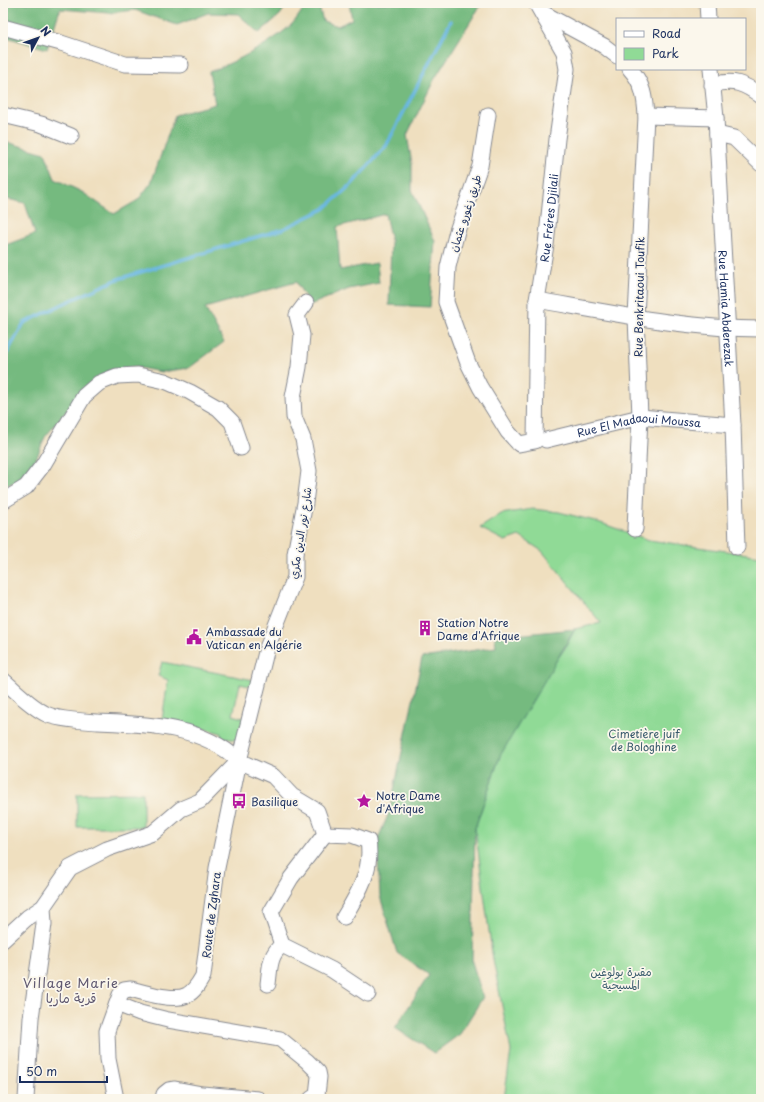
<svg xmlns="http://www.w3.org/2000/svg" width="764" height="1102" font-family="'Playpen Sans','Playpen Sans Arabic',sans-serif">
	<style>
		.green { fill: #90da96; stroke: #56847a }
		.forest { fill: #74ba7f; stroke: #48746e }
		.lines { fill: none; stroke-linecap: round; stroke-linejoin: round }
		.stream { stroke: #69b7e3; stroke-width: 3.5 }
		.minor-casing { stroke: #85878e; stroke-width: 17 }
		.minor { stroke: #fff; stroke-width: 15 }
		.labels { text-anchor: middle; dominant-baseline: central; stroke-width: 3.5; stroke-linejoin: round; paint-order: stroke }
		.street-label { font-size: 11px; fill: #1b2f5e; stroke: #fbf7ec }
		.poi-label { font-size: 11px; fill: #1b2f5e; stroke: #fbf7ec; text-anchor: start }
		.park-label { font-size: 11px; fill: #385a6c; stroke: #fbf7ec }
		.quarter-label { font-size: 13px; letter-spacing: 1px; fill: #5f5870; stroke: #fbf7ec }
	</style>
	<rect width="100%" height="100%" fill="#fbf7ec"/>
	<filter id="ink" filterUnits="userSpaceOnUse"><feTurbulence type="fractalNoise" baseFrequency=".025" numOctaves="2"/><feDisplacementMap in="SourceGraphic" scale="8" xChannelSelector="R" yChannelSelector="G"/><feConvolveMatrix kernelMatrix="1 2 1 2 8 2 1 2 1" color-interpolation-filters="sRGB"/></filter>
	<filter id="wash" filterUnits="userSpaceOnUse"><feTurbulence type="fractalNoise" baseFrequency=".012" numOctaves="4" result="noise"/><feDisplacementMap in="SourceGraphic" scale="16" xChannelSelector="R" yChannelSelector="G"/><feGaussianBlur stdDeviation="0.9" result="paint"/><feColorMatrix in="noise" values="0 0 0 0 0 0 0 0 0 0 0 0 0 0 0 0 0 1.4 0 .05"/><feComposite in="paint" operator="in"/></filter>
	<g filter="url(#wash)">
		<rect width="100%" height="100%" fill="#efdfbf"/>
		<g class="green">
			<path d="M532,509l27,3 36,9 54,19 112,16v543h-257l7,-48 -18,-91 -18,-132 25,-72 26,-52 39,-56 10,-19 26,-6 -59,-72 -23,-15 -14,5 -25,-13 21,-14z"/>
			<path d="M162,662l92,18 -1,7 -13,-3 -7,31 13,4 -6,22 -19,-4v-4l-54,-13h-5l6,-40 -10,-4z"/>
			<path d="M143,793v34h-66v-33z"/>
		</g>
		<g class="forest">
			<path d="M3,3h285l-8,12 -21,18 -21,-19 -30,-1 -31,12 -42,-15 -26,3 -49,-4 -13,40 -44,-13z"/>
			<path d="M307,3h11l5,18 15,5 14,-7 -3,-16h133l-48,77 -27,55 5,29v26l23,51 -5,66 -41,-2 2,-64 -6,-27 -48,13 3,43 37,-7 2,20 -30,6 -39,16 -14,-23 -91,26 19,34 -35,26 -28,4 -26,-5 -29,5 -26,23 -35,42 -9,22 -17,21 -16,7v-241l32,-12 -10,-31 -22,-5v-57l42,12 10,26 27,13 32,22 24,-14 13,-17 24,-68 40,-11 -6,-32c28,-11 58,-26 81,-46 7,-6 12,-16 17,-23z"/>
			<path d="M575,629l-75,127 -25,72 -3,134 11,35 -23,37 -26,19 -39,-25 34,-53 -32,-22 -17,-57 -3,-55 12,-28 33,-155 74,-11 -1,-10z"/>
		</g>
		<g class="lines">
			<path class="stream" d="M3,360l21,-37 43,-21 51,-23 165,-50 41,-20 28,-25 34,-38 65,-125"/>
		</g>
	</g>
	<g filter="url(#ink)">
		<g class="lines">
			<g class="minor-casing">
				<g id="minor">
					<path d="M707,3l1,16"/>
					<path d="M543,13l61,33 13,10"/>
					<path d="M3,27l58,16 64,21 56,1"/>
					<path d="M630,69c13,14 15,29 16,47l-10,201 4,100 -5,112"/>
					<path id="s1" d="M711,69l5,49 17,307 4,122"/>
					<path d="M712,85c21,-6 32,-2 49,11"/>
					<path d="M3,115l38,9 30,12"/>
					<path id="s2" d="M488,115l-8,51 -23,65 -9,36 -2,35 22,61 12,24 28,45 11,12 16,-3 2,-141 9,-55 11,-106 10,-70 -3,-17 -28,-49"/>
					<path d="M646,116l70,2"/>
					<path d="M717,134l17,4 27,26"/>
					<path d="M537,300c74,13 149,29 224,29"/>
					<path id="s3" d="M546,440l94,-23 93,8"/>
					<path d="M3,501l23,-14 17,-22 41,-69 15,-13 18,-7 21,-1 27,6 25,11 28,16 14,14 9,26"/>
					<path d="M3,680c14,12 27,26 43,34 12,6 38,7 52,8 48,2 104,3 141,39l-22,107 -14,108c-4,7 -8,15 -16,19 -13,7 -42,-2 -56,-6l-7,1 -4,5 -13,36 1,28 8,40"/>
					<path d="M239,761l28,-113 28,-71v-23l10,-51 4,-32 -6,-32 -9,-22 -1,-20 6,-30 3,-32 -5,-20 9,-12"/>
					<path d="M239,761l34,15 19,20 25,15 8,23 27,1 16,6c5,29 -10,53 -24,76"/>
					<path d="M325,834l-34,44 -20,34 11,33 50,25 36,24"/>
					<path d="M3,940l25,-23 15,-10 27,-39 37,-19 46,-16 28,-24 19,-8 39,-40"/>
					<path d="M268,984c2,-15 1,-29 14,-39"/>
					<path d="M117,1004l23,9 28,7 112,19 27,22 11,11 1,5 -2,18 -6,4"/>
					<path d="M26,1099l5,-81 13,-94 -1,-17"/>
					<path d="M163,1099l1,-5 5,-4 6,-1 27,5 56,5"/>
				</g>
			</g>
			<use href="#minor" class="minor"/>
		</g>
	</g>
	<defs>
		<g id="building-bare" transform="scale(1.2)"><path d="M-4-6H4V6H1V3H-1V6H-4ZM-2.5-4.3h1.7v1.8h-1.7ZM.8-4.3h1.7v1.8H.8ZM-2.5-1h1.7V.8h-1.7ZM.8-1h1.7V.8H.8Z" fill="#b5179e" stroke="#fbf7ec" stroke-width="2.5" paint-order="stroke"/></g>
		<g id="civic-bare" transform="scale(1.2)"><path d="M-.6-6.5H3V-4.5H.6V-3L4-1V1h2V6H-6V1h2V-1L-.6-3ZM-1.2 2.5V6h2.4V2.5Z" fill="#b5179e" stroke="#fbf7ec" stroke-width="2.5" paint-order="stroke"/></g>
		<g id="bus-bare" transform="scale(1.2)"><path d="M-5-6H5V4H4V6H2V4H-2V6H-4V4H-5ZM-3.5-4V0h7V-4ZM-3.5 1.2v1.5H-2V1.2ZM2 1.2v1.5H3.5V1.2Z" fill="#b5179e" stroke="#fbf7ec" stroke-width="2.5" paint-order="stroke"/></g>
		<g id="sight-bare" transform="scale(1.2)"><path d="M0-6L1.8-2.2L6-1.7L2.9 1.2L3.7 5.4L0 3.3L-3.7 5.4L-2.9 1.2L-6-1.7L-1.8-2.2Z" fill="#b5179e" stroke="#fbf7ec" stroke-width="2.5" paint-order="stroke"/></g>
	</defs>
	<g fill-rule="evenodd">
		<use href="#building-bare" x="425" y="628"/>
		<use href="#civic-bare" x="194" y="637"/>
		<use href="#bus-bare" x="239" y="801"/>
		<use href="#sight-bare" x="364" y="801"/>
	</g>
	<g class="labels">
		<g class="street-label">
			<text transform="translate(465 213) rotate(-72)">طريق زغورو عثمان</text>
			<text stroke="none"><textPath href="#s2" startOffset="594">Rue Fréres Djilali</textPath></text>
			<text transform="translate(639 297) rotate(-89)">Rue Benkritaoui Toufik</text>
			<text stroke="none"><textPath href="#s1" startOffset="240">Rue Hamia Abderezak</textPath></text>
			<text stroke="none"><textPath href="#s3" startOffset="95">Rue El Madaoui Moussa</textPath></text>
			<text transform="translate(300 533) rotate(-81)">شارع نور الدين مكري</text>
			<text transform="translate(211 915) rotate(-83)">Route de Zghara</text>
		</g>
		<g class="poi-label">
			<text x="437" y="622">Station Notre<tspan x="437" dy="13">Dame d'Afrique</tspan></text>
			<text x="206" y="631">Ambassade du<tspan x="206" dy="13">Vatican en Algérie</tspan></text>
			<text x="376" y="795">Notre Dame<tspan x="376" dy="13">d'Afrique</tspan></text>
			<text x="251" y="801">Basilique</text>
		</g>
		<g class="park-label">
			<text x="644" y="733">Cimetière juif<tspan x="644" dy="13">de Bologhine</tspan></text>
			<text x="621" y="971">مقبرة بولوغين<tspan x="621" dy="13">المسيحية</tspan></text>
		</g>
		<g class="quarter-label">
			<text x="71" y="982">Village Marie<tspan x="71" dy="15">قرية ماريا</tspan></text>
		</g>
	</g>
	<rect width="764" height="1102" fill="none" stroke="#fbf7ec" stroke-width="16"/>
	<rect x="616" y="18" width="130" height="52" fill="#fbf7ec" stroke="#a1a7b3"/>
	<rect x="624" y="31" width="20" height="6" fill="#ffffff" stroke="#a1a7b3"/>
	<text x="652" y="38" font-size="12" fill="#1b2f5e">Road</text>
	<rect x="624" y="48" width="20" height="12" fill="#90da96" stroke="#a1a7b3"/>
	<text x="652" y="58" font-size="12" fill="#1b2f5e">Park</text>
	<g transform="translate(38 38) rotate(49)" stroke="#fbf7ec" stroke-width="3" paint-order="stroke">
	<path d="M0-3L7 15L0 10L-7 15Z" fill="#1b2f5e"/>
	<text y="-6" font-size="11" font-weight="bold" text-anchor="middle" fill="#1b2f5e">N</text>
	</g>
	<path d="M20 1076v6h87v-6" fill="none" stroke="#1b2f5e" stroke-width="2"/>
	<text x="26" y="1076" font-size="12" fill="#1b2f5e" stroke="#fbf7ec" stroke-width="3" paint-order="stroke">50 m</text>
</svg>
